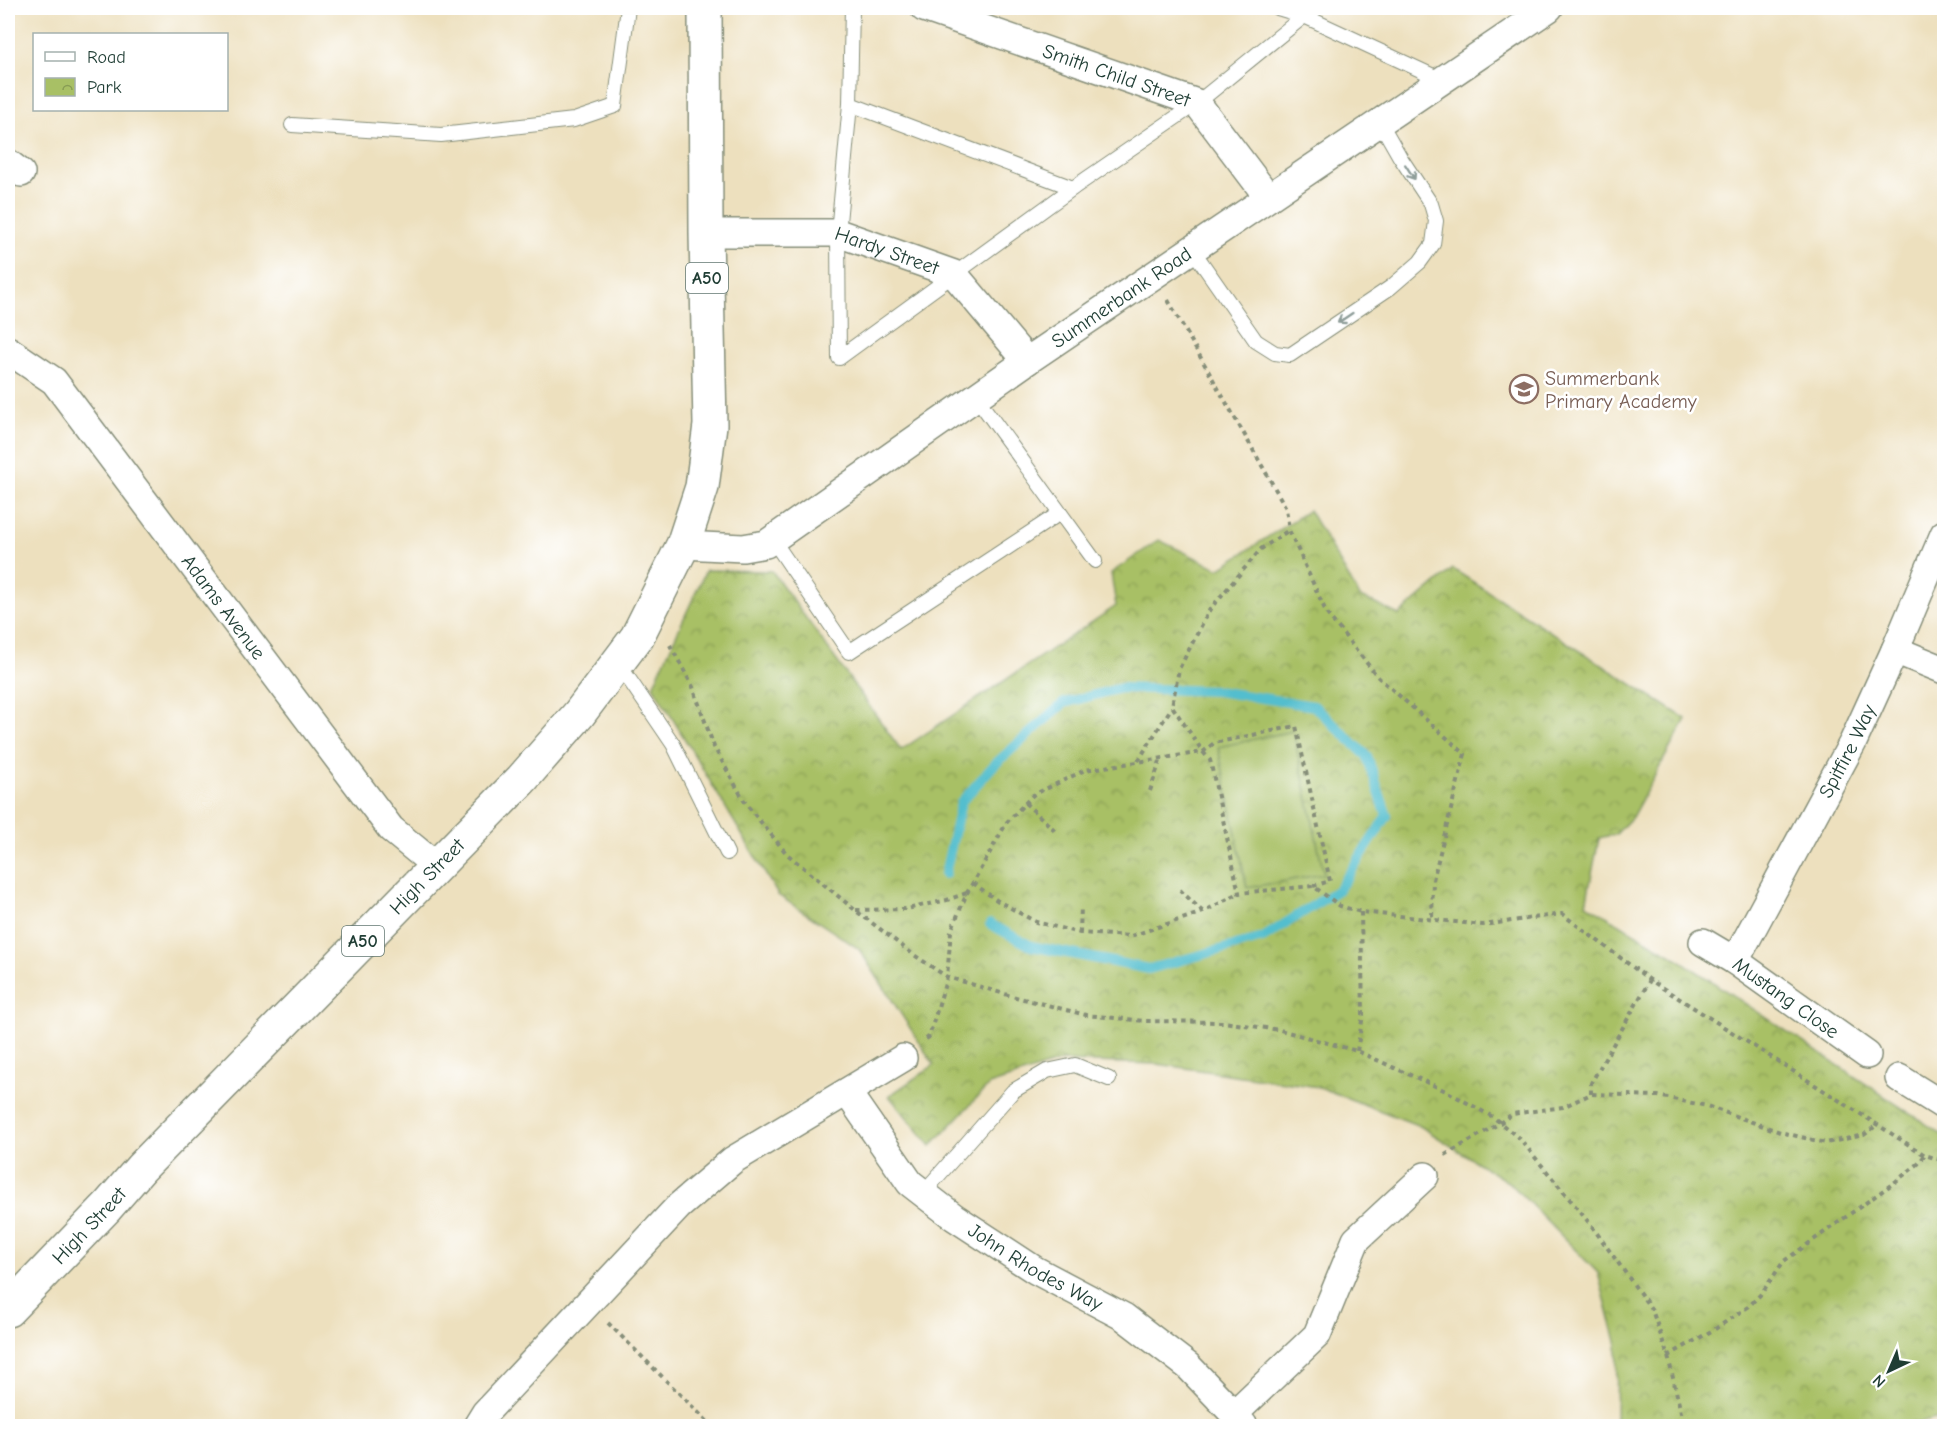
<svg xmlns="http://www.w3.org/2000/svg" width="1952" height="1434" font-family="'Comic Neue',sans-serif">
	<style>
		.park { fill: url(#park-crowns); stroke: #647e4c; stroke-width: 1.5 }
		.pitch { fill: #a8c065; stroke: #647e4c; stroke-width: 1.5 }
		.lines { fill: none; stroke-linecap: round; stroke-linejoin: round }
		.stream { stroke: #53bece; stroke-width: 10 }
		.lane-casing { stroke: #868e79; stroke-width: 16 }
		.street-casing { stroke: #868e79; stroke-width: 30 }
		.primary-casing { stroke: #868e79; stroke-width: 36 }
		.path { stroke: #868e79; stroke-width: 4; stroke-dasharray: 4.5 4.5; stroke-linecap: butt }
		.lane { stroke: #fff; stroke-width: 14 }
		.street { stroke: #fff; stroke-width: 27 }
		.primary { stroke: #fff; stroke-width: 33 }
		.oneway { stroke: #8f9e9a }
		.labels { text-anchor: middle; dominant-baseline: central; stroke-width: 5; stroke-linejoin: round; paint-order: stroke }
		.shield { fill: #fff; stroke: #627771; stroke-width: 1.5 }
		.shield-label { font-size: 18px; font-weight: bold; fill: #1f3d34 }
		.street-label { font-size: 20px; fill: #1f3d34; stroke: #fff }
		.education-label { font-size: 20px; fill: #785e54; stroke: #fff; text-anchor: start }
	</style>
	<defs>
		<pattern id="park-crowns" width="20" height="18" patternUnits="userSpaceOnUse" patternTransform="scale(1.5)"><rect width="20" height="18" fill="#a8c065"/><path d="M2 6a3 3 0 1 1 6 0M12 15a3 3 0 1 1 6 0" fill="none" stroke="#889d54"/></pattern>
	</defs>
	<rect width="100%" height="100%" fill="#fff"/>
	<filter id="ink" filterUnits="userSpaceOnUse"><feTurbulence type="fractalNoise" baseFrequency=".0167" numOctaves="2"/><feDisplacementMap in="SourceGraphic" scale="12" xChannelSelector="R" yChannelSelector="G"/><feConvolveMatrix kernelMatrix="1 2 1 2 8 2 1 2 1" color-interpolation-filters="sRGB"/></filter>
	<filter id="wash" filterUnits="userSpaceOnUse"><feTurbulence type="fractalNoise" baseFrequency=".008" numOctaves="4" result="noise"/><feDisplacementMap in="SourceGraphic" scale="24" xChannelSelector="R" yChannelSelector="G"/><feGaussianBlur stdDeviation="1.35" result="paint"/><feColorMatrix in="noise" values="0 0 0 0 0 0 0 0 0 0 0 0 0 0 0 0 0 1.4 0 .05"/><feComposite in="paint" operator="in"/></filter>
	<g filter="url(#wash)">
		<rect width="100%" height="100%" fill="#ede0be"/>
		<path class="park" d="M1309,510l51,87 39,18 54,-46 233,150 -54,98 -16,17 -17,4 -13,66 89,53 269,179v281l-36,9h-292l1,-81 -19,-72 -87,-89 -91,-58 -101,-39 -162,-23 -95,-3 -73,24 -58,61 -42,-50 45,-31 -75,-116 -81,-54 -125,-209 53,-116 66,1 129,179 215,-144 -5,-33 48,-33 60,29z"/>
		<path class="pitch" d="M1293,731l31,143 -77,14 -29,-141z"/>
		<g class="lines">
			<path class="stream" d="M945,874l16,-72 33,-37 70,-62 57,-15 95,3 98,15 53,50 20,60 -48,73 -76,49 -114,31 -118,-23 -41,-22"/>
		</g>
	</g>
	<g filter="url(#ink)">
		<g class="lines">
			<g class="lane-casing">
				<g id="lane">
					<path d="M852,8l-2,96 -12,129 1,125 234,-170 124,-85 107,-87"/>
					<path d="M1278,8l26,8 138,64"/>
					<path d="M850,104l223,84"/>
					<path d="M292,125l149,10 133,-15 41,-14 13,-98"/>
					<path d="M1192,249l64,92 19,12 15,2 101,-68 29,-25 13,-18 3,-23 -5,-17 -31,-47 -20,-35"/>
					<path d="M976,397l119,164"/>
					<path d="M773,540l76,112 211,-139"/>
					<path d="M618,663l55,81 54,109"/>
					<path d="M923,1193l90,-102 34,-20 28,-6 34,14"/>
				</g>
			</g>
			<g class="street-casing">
				<g id="street">
					<path id="s1" d="M924,8l273,95 71,94"/>
					<path d="M8,163l13,10"/>
					<path id="s2" d="M706,233h132l116,41 73,87"/>
					<path id="s3" d="M8,350l46,31 337,448 45,37"/>
					<path id="s4" d="M683,545l60,3 23,-4 261,-183 522,-353"/>
					<path d="M1895,650l49,20"/>
					<path id="s5" d="M1703,942l32,19 132,94"/>
					<path id="s6" d="M1735,961l118,-219 42,-92 49,-116"/>
					<path d="M1899,1078l45,28"/>
					<path id="s7" d="M847,1092l63,91 44,34 81,53 89,47 64,49 46,48 10,12"/>
					<path d="M1234,1414l83,-79 39,-95 69,-64"/>
					<path d="M477,1426l8,-13 194,-207 54,-46 170,-102"/>
				</g>
			</g>
			<g class="primary-casing">
				<g id="primary">
					<path id="s8" d="M8,1310l99,-103 34,-39 381,-389 57,-65 58,-77 46,-92 19,-58 8,-62 -4,-192 -1,-225"/>
				</g>
			</g>
			<g class="path">
				<path d="M1168,300l118,208 3,22"/>
				<path d="M670,645l23,42 21,60 32,57 41,50 68,56 59,45 33,22 61,18 78,20 59,6 78,1 57,8 77,21 89,40 47,26 27,22 71,86 61,85 16,46 16,70"/>
				<path d="M1138,761l34,-54"/>
				<path d="M1150,791l11,-33"/>
				<path d="M1025,803l33,30"/>
				<path d="M973,883l25,18 38,21 44,11 51,3 72,-24 36,-19"/>
				<path d="M1313,886l17,-5 -34,-155 -82,17 -11,9 -31,-46 7,-37 31,-60 51,-60 28,-19 38,84 51,63 87,77 -32,126 -1,40"/>
				<path d="M1180,890l23,22"/>
				<path d="M856,910l51,-1 40,-9 20,-7"/>
				<path d="M1080,933l1,-26"/>
				<path d="M926,1039l3,-2 18,-60 4,-46 16,-38 40,-71 26,-27 52,-25 118,-18 7,8 29,133 74,-7 27,20 21,6 122,13 79,-11 88,66 275,175 19,6"/>
				<path d="M1357,1051l6,-36 -2,-103"/>
				<path d="M1591,1094v-11l59,-103"/>
				<path d="M1445,1155l55,-32 12,-9 51,-7 28,-13 67,2 49,10 73,26 46,11 38,-8 13,-10"/>
				<path d="M608,1323l104,103"/>
				<path d="M1668,1356l47,-27 33,-22 13,-13 23,-33 111,-79 23,-18 7,-9"/>
			</g>
			<use href="#lane" class="lane"/>
			<use href="#street" class="street"/>
			<use href="#primary" class="primary"/>
		</g>
		<defs><path id="oneway-shaft" d="M-6 0H5M1.5-3L5.5 0L1.5 3" fill="none" stroke-width="1.6" stroke-linecap="round" stroke-linejoin="round" transform="scale(1.5)"/></defs>
		<g class="oneway">
			<use href="#oneway-shaft" transform="translate(1410 172) rotate(57)"/>
			<use href="#oneway-shaft" transform="translate(1345 318) rotate(146)"/>
		</g>
	</g>
	<defs>
		<g id="school-ring" transform="scale(1.5)"><circle r="9.5" fill="#fff" stroke="#8d6e63" stroke-width="1.5"/><path d="M0-5L7-2L0 1L-7-2ZM-4 1L0 2.5L4 1V4Q0 6-4 4Z" fill="#8d6e63"/></g>
	</defs>
	<g fill-rule="evenodd">
		<use href="#school-ring" x="1524" y="389"/>
	</g>
	<g class="labels">
		<g class="shield">
			<rect x="686" y="263" width="42" height="30" rx="4.5"/>
			<rect x="342" y="926" width="42" height="30" rx="4.5"/>
		</g>
		<g class="shield-label">
			<text x="707" y="278">A50</text>
			<text x="363" y="941">A50</text>
		</g>
		<g class="street-label">
			<text stroke="none"><textPath href="#s1" startOffset="204">Smith Child Street</textPath></text>
			<text stroke="none"><textPath href="#s2" startOffset="184">Hardy Street</textPath></text>
			<text stroke="none"><textPath href="#s4" startOffset="516">Summerbank Road</textPath></text>
			<text stroke="none"><textPath href="#s3" startOffset="338">Adams Avenue</textPath></text>
			<text stroke="none"><textPath href="#s6" startOffset="238">Spitfire Way</textPath></text>
			<text stroke="none"><textPath href="#s8" startOffset="603">High Street</textPath></text>
			<text stroke="none"><textPath href="#s5" startOffset="100">Mustang Close</textPath></text>
			<text stroke="none"><textPath href="#s8" startOffset="117">High Street</textPath></text>
			<text stroke="none"><textPath href="#s7" startOffset="262">John Rhodes Way</textPath></text>
		</g>
		<g class="education-label">
			<text x="1545" y="378">Summerbank<tspan x="1545" dy="23">Primary Academy</tspan></text>
		</g>
	</g>
	<rect width="1952" height="1434" fill="none" stroke="#fff" stroke-width="30"/>
	<rect x="33" y="33" width="195" height="78" fill="#ffffff" stroke="#a5b1ae" stroke-width="1.5"/>
	<rect x="45" y="52" width="30" height="9" fill="#ffffff" stroke="#a5b1ae" stroke-width="1.5"/>
	<text x="87" y="63" font-size="18" fill="#1f3d34">Road</text>
	<rect x="45" y="78" width="30" height="18" fill="url(#park-crowns)" stroke="#a5b1ae" stroke-width="1.5"/>
	<text x="87" y="93" font-size="18" fill="#1f3d34">Park</text>
	<g transform="translate(1889 1371) rotate(224)" stroke="#ffffff" stroke-width="4.5" paint-order="stroke">
	<path d="M0-4.5L10 22L0 15L-10 22Z" fill="#1f3d34"/>
	<text y="-9" font-size="16" font-weight="bold" text-anchor="middle" fill="#1f3d34">N</text>
	</g>
</svg>
